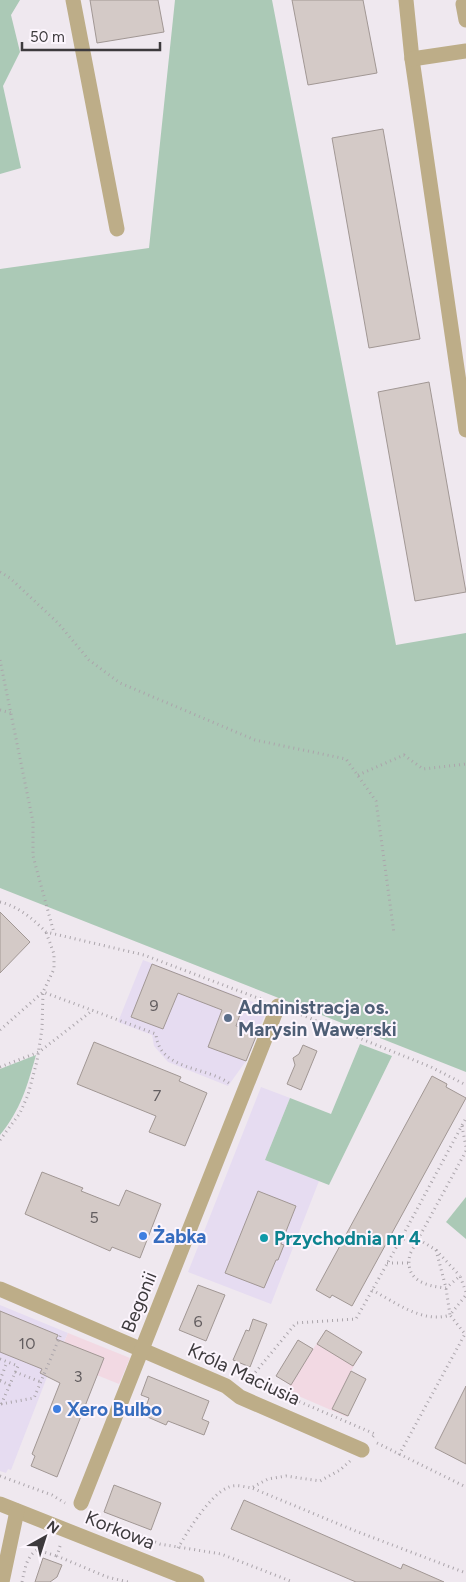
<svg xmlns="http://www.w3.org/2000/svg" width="466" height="1582" font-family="Figtree,sans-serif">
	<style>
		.commercial { fill: #e6dcf1 }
		.industrial { fill: #f2d9e3 }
		.green { fill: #abc9b6 }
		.building { fill: #d4cac7; stroke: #a19794 }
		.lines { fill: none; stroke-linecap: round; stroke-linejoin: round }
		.path { stroke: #aba5ab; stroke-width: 3; stroke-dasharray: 1 4; stroke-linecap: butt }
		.minor { stroke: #bdad88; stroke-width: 15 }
		.service-dot { fill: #5c6f8a; stroke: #fcf5fd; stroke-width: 2 }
		.shop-dot { fill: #3f7fe0; stroke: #fcf5fd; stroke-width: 2 }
		.culture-dot { fill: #0f9aa8; stroke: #fcf5fd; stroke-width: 2 }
		.labels { text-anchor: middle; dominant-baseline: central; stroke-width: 4; stroke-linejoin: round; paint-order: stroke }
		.number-label { font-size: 16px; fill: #635e60 }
		.service-label { font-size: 19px; font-weight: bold; fill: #4e5e75; stroke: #fcf5fd; text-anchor: start }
		.shop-label { font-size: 19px; font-weight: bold; fill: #366cbe; stroke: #fcf5fd; text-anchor: start }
		.culture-label { font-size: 19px; font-weight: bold; fill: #0d838f; stroke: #fcf5fd; text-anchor: start }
		.street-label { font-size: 19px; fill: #3d3a3d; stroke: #fcf5fd }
	</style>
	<rect width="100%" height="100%" fill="#efe8ef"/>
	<g class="commercial">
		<path d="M143,960l121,46 2,6 -20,49 -18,25 -60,-24 -14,-16 -2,-11 -34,-13z"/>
		<path d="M261,1087l29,11 -25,62 54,21 -48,123 -83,-32z"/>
		<path d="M0,1305l68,28 -21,44 -36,93 -3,-1 -2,4 -6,-2z"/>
	</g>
	<g class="industrial">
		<path d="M326,1330l36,22 -11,19 15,8 -19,38 -60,-26 3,-6 -14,-9 22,-36 15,9z"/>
		<path d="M68,1333l62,25 -11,26 -62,-25z"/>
	</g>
	<g class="green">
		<path d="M0,0h20l-9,15 9,37 -17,34 18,82 -21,6z"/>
		<path d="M175,0h97l124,645 70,-12v439l-466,-184v-619l149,-21z"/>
		<path d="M360,1044l32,12 -63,129 -64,-25 25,-62 41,16z"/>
		<path d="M36,1055c-9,32 -15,54 -36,80v-66z"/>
		<path d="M466,1197v42l-20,-17z"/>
	</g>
	<g class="building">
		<path d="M90,0h68l6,32 -67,11z"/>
		<path d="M292,0h71l14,73 -69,12z"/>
		<path d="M383,129l37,210 -51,9 -37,-210z"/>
		<path d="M429,382l37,210 -51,9 -37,-209z"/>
		<path d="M0,912l30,30 -30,31z"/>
		<path d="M152,964l93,36 -9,26 21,8 -11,27 -38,-14 14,-37 -44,-17 -15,36 -32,-12z"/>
		<path d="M94,1042l87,35 -2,4 28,12 -22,53 -36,-14 7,-16 -79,-32z"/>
		<path d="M303,1045l14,6 -16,39 -14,-6 8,-19 -2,-7 6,-4z"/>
		<path d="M432,1076l15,8 -1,3 20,11 -114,208 -20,-11 -2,3 -14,-8z"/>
		<path d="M42,1172l41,16 -2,3 38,15 7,-16 35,14 -21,54 -28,-11 -2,4 -85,-37z"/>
		<path d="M258,1191l38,15 -15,38 3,1 -6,15h-2l-12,28 -39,-15z"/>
		<path d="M198,1285l27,10 -19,46 -27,-11z"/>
		<path d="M0,1311l58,24 -2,4 48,19 -47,119 -26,-11 4,-10 -3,-2 28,-71 -20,-10 2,-4 -42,-17z"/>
		<path d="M253,1319l14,5 -17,43 -17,-7 13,-30 3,1z"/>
		<path d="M326,1330l36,22 -9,14 -36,-22z"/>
		<path d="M298,1340l15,9 -22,36 -15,-9z"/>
		<path d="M351,1371l15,8 -18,37 -16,-7z"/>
		<path d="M148,1376l61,25 -7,18 7,3 -5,13 -36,-14 -2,4 -23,-10 6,-17 -8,-3z"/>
		<path d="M466,1386v78l-31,-16z"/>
		<path d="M114,1485l47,18 -10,27 -47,-18z"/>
		<path d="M244,1500l157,69 2,-5 41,18h-88l-125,-53z"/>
		<path d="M43,1558l19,7 -5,12 -7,5h-15z"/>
	</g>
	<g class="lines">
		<g class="path">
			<path d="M0,572l10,6 48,45 31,37 31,23 135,57 91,19 30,42 18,132"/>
			<path d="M0,660l33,162v34l21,77"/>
			<path d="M0,710l11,3"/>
			<path d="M358,775l46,-20 19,14 43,-5"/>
			<path d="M0,902c18,4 33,17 46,30l98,23 119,45"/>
			<path d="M292,1011l139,56 35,18"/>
			<path d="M0,1030l43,-38 113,42c3,37 51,32 74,50"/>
			<path d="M0,1067l39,-15 54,-42"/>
			<path d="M462,1126l4,21"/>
			<path d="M0,1140l20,-27 8,-18 9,-34 5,-32 1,-37 11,-23v-15l-8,-22"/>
			<path d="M466,1151l-56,103c-6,26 15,32 36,34l14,-12 6,16"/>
			<path d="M436,1250l24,26"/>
			<path d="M387,1263h21"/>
			<path d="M372,1290c23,12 51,34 78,25l-4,-27 -10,-38 -18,-11h-17"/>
			<path d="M0,1359l18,7 -18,41"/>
			<path d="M15,1372l26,10"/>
			<path d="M244,1378l131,56 -4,5"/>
			<path d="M0,1380l7,-18"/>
			<path d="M249,1380l47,-57 60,-4 45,-80 65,-121"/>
			<path d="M0,1381l10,4"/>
			<path d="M1,1404l33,-6 27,-64"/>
			<path d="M377,1443l89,44"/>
			<path d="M399,1455l66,-121 -15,-19 16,-20"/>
			<path d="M0,1476l52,19 13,8"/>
			<path d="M253,1487l15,-8 18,-3 34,5 20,-11 10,-9"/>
			<path d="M90,1516l70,28 61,10 72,28"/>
			<path d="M60,1546l-3,10 50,21 21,5"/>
			<path d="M178,1548c10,-17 32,-54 51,-61 7,-3 16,0 23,1l101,42 113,43"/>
			<path d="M22,1582c3,-13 4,-25 15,-32l20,6"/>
		</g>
		<g class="minor">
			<path d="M73,0l44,229"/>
			<path d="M406,0l6,59 54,371"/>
			<path d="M466,3l-3,1 3,16"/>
			<path d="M412,59l54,-8"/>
			<path d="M0,1289l226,97 14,11 122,53"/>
			<path d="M81,1503l197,-497"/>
			<path d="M0,1504l197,78"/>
			<path d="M2,1582l15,-71"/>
		</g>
	</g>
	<circle class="service-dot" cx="228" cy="1018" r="5"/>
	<g class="shop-dot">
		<circle cx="143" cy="1236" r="5"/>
		<circle cx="57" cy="1409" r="5"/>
	</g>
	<circle class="culture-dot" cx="264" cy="1238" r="5"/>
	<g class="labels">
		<g class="number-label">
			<text x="154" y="1005">9</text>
			<text x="157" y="1095">7</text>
			<text x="94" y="1217">5</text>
			<text x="198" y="1321">6</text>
			<text x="27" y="1343">10</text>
			<text x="78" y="1376">3</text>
		</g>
		<g class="service-label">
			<text x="238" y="1007">Administracja os.<tspan x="238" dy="22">Marysin Wawerski</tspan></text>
		</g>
		<g class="shop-label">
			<text x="153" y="1236">Żabka</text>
			<text x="67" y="1409">Xero Bulbo</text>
		</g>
		<g class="culture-label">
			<text x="274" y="1238">Przychodnia nr 4</text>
		</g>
		<g class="street-label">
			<text transform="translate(139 1302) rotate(-68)">Begonii</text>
			<text transform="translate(244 1374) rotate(25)">Króla Maciusia</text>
			<text transform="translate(120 1530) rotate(22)">Korkowa</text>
		</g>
	</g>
	<g transform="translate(45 1537) rotate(39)" stroke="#fcf5fd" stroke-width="4" paint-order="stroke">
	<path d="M0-4L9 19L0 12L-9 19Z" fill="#3d3a3d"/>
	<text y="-8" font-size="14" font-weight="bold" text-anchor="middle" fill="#3d3a3d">N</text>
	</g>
	<path d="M22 42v8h138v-8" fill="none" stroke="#3d3a3d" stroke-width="2.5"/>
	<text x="30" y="42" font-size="15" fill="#3d3a3d" stroke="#fcf5fd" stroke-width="4" paint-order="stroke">50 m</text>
</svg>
